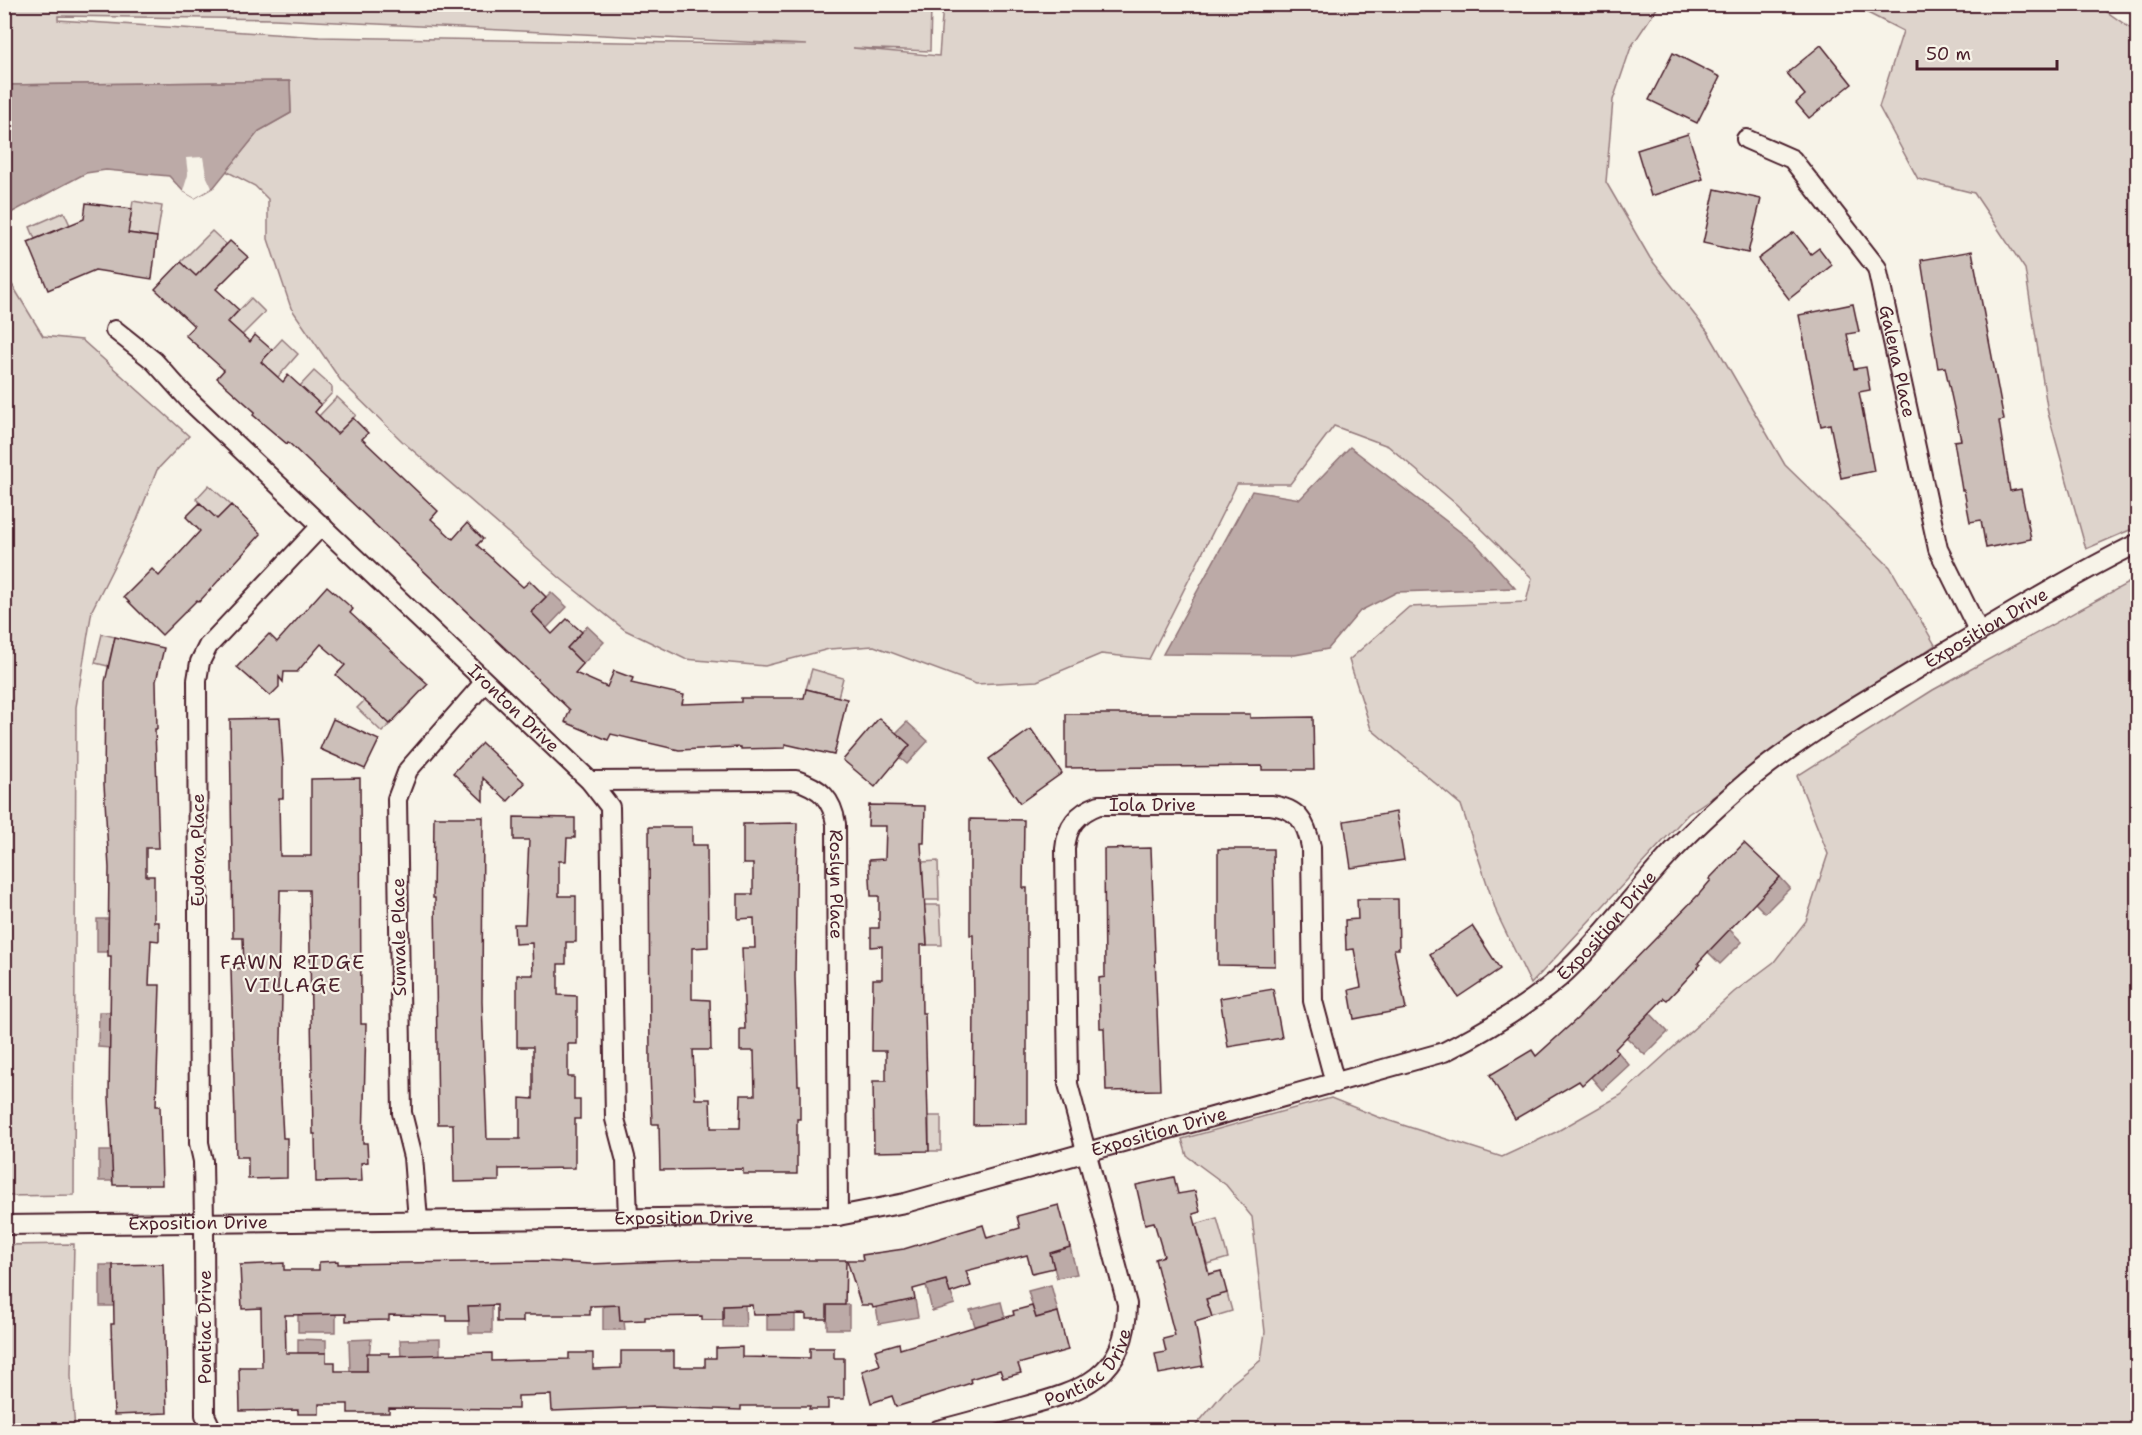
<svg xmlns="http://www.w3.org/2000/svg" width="2142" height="1435" font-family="'Shantell Sans',sans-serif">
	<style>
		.green { fill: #ded4cc; stroke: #947a7c; stroke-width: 1.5; fill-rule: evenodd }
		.water { fill: #bcaaa7; stroke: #8e7275; stroke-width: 1.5 }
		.pier { fill: #f7f3e8 }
		.building { fill: #ccbfb9; stroke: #4a1f2b; stroke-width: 1.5 }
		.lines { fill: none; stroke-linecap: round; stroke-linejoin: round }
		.street-casing { stroke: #4a1f2b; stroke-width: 22 }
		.street { stroke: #f7f3e8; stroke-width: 18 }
		.labels { text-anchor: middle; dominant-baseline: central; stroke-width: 4.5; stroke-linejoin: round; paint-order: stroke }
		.street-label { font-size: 18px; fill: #4a1f2b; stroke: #f7f3e8 }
		.neighbourhood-label { font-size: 20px; letter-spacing: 1.5px; fill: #4a1f2b; stroke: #f7f3e8 }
	</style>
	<rect width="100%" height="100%" fill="#f7f3e8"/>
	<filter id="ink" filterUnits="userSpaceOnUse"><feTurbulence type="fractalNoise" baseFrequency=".0167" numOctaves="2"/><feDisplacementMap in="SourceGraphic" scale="12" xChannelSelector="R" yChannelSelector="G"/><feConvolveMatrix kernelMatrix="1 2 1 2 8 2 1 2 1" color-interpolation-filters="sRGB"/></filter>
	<g filter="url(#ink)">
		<g class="green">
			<path d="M4,5h927l-1,46 -77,-3 86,8 4,-51h716l-28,42 -18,53 -7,82 44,76 58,74 77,133 105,102 45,78 -247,169 -157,170 -34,-70 -36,-109 -90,-76 -22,-69 60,-53 117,-5 6,-24 -76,-74 -68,-58 -54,-20 -44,58h-53l-88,175 -48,-5 -64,27 -61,3 -102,-38 -45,3 -64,17 -80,-7 -60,-29 -65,-52 -158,-137 -61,-60 -50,-73 -23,-69v-40l-13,-13 -29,-15 33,-40 32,-18 -1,-32 -285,4zM58,16l216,3 533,26 -488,-8 -261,-17z"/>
			<path d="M1852,5h245l40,28v494l-51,22 -38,-136 -23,-144 -51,-76 -56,-14 -39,-72 24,-76z"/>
			<path d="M133,201l29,5 -5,31 -29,-4z"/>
			<path d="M64,212l6,13 -35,14 -5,-12z"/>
			<path d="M212,231l14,13 -30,32 -15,-14z"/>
			<path d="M5,273l38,63 39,4 107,96 -32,34 -20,50 -45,90 -16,97 -2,488 -69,1z"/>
			<path d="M251,298l14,14 -23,23 -14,-13z"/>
			<path d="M282,339l16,15 -20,23 -17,-15z"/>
			<path d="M314,371l18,16v6l-11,12 -21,-19z"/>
			<path d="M337,397l19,18 -19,19 -18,-18z"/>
			<path d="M209,485l22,20 -14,14 -21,-20z"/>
			<path d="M2137,578v852h-945l39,-46 30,-24 4,-28 -13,-115 -26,-32 -39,-29 -5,-17 149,-41 47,19 124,40 54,-25 65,-37 113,-103 40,-30 32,-41 22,-67 -31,-78 136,-86z"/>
			<path d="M102,634l13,3 -7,29 -13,-3z"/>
			<path d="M812,669l31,9 -5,19 -32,-8z"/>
			<path d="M365,700l25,24 -8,8 -25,-24z"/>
			<path d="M938,861l1,39h-15l-2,-38z"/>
			<path d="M919,905h21l2,40h-15l-2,-35h-5z"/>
			<rect x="929" y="1116" width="12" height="35"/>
			<path d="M1217,1218l11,40 -21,6 -11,-40z"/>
			<path d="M74,1244l-3,132 4,54h-70v-185z"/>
			<path d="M1227,1293l5,18 -20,6 -6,-18z"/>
		</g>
		<g class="water">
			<path d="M290,81l1,32 -32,18 -45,56 -19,11 -12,-7 -14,-15 -63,-6 -20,3 -75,40 -6,-3v-125z"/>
			<path d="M1350,447l126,97 39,44 -118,4 -37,19 -32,38 -33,6 -132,-1 89,-163 48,8z"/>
			<path d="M551,592l16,15 -20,21 -16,-16z"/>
			<path d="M587,626l17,16 -21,22 -16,-16z"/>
			<path d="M907,722l21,19 -21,23 -7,-6 10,-13 -14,-12z"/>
			<path d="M1780,877l10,11 -25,25 -10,-10z"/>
			<path d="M97,919h16l-5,4v29h-11z"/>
			<path d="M1729,929l13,13 -22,22 -12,-12z"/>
			<path d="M99,1012h11v36l-12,-1z"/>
			<path d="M1650,1013l18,19 -23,23 -19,-18z"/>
			<path d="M1618,1052l11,13 -27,25 -11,-13z"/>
			<rect x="99" y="1151" width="14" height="30"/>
			<path d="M1070,1247l7,27 -20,4 -7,-25z"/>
			<path d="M100,1265h13l1,41h-14z"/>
			<path d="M946,1280l9,24 -23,7 -6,-26z"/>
			<path d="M1051,1285l7,27 -22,6 -8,-27z"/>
			<path d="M915,1299l3,18 -39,7 -3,-17z"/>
			<path d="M1001,1302l4,16 -30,8 -5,-16z"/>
			<path d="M492,1305v28h-23l-1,-27z"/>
			<path d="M619,1305l1,16h4l1,9h-22v-24z"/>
			<path d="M745,1305l1,22h-23v-21z"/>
			<rect x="827" y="1305" width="22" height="24"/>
			<path d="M336,1314v18h-38v-17z"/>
			<path d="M795,1314v16h-28v-15z"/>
			<path d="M298,1339l28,1v13h-28z"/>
			<path d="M371,1339l-4,32h-17l-1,-31z"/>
			<path d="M440,1339v17h-39l-1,-16z"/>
		</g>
		<path class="pier" d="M203,157l3,18 6,13 -17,10 -12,-7 5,-16 -2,-17z"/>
		<g class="building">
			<path d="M1821,45l31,39 -43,34 -13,-15 9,-8 -18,-22z"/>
			<path d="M1673,53l47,24 -23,46 -48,-23z"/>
			<path d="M1688,134l15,45 -52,17 -14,-46z"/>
			<path d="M1715,189l46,10 -13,54 -45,-10z"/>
			<path d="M86,203l46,6 -4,24 29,4 -5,42 -57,-9 -47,20 -20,-48 56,-23z"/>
			<path d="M1794,232l17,22 8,-6 13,17 -43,34 -31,-40z"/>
			<path d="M230,241l18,16 -32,32 23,21 -11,12 22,20 5,-7 17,15 -11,12 22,20 5,-7 33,30 -6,7 22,22 16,-16 15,15 -6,6 76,72 -7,8 22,20 14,-16 16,16 -6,6 46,42 7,-6 16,16 -15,15 21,22 15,-15 15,13 -15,16 16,16 -8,9 32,14 7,-16 19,7 -2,5 53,12 -2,9 59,-2v-4h63l2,-9 41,10 -13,56 -49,-11v4l-44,1v-2l-62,3 -68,-16 -3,6 -43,-18 5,-12 -282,-268 -1,2 -34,-29 2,-3 -38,-34 7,-8 -39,-35 9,-9 -39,-37 26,-27 15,14z"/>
			<path d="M1972,251l32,169 -5,1 11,70 11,-2 10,50 -45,9 -5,-28 -11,2 -6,-32h-2l-8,-49 7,-1 -16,-73 -7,1 -17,-108z"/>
			<path d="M1853,304l6,28 -12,2 7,35 12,-2 4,23 -11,2 15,79 -33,7 -11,-54 -9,2 -22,-111z"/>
			<path d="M200,503l17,16 14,-14 30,29 -62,68 -2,-2 -35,35 -38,-38 28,-28 7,7 41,-45 -14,-14z"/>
			<path d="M327,586l26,23 -3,4 78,71 -38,40 -54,-49 9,-10 -24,-21 -24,28h-13l-1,10 -4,-5v10l-9,9 -33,-29 32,-33 8,8z"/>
			<path d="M115,637l49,11 -8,33 1,48h-2l4,119h-13v28h8v46h5v19l-8,-1 -2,45h11l-4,121h4l2,79h-49l-4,-89 2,-140h-3l1,-88 -5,-84 1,-102z"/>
			<path d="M1066,714h184v4l63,-1 1,53h-52v-4l-196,2z"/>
			<path d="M280,718l3,46v34h-4l1,58h31v-77l49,-1 1,246h5l-3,119h4l1,19 -7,1 1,18 -46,1 -1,-48h-2l-4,-244h-29l-2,106h4l-2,82 3,60h4v40l-39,1v-22h-12l-5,-188 13,-1 -1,-30h-10l-3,-219z"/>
			<path d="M879,718l31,27 -35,42 -32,-27z"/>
			<path d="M333,719l46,21 -14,29 -45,-20z"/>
			<path d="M1031,729l31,44 -42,30 -31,-44z"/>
			<path d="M482,743l43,40 -17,18 -25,-23v23l-30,-28z"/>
			<path d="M869,805l56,1 -1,37h-3l6,102h-6l1,68h3l4,138 -55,1 -1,-71h13v-30h-14l1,-72h9v-33l-11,1v-19h8v-32h-8l-2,-36 16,-1 1,-33h-18z"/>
			<path d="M1396,812l8,48 -53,8 -7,-47z"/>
			<path d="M434,817h49l-1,185 5,137h33v-41l13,1v-52h-16v-72h16l-1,-32 -17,1 -1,-20h11l4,-84h-15v-23l61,1v20h-8l-1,23h-7v35h17v46h-10v22h-8v31l19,1v48h-9v33h6v23h6v19h-5v49l-76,1v12l-45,1 -1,-58h-15l-3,-226h-2z"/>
			<path d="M970,819l54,1 -1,68h4v236l-54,1 1,-125 -1,-65h-3z"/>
			<path d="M797,823l-2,154 3,108h2v34h-3v55h-54v-5l-83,1 -1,-46h-7l-2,-52 -1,-245h43v18h15l1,102 -16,1v51l18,1 1,50h-18l2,49h15l1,29h29l1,-33h14l-1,-44h-14v-22h5l-3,-81h13l-1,-30 -16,1v-25h15v-30h-10v-40z"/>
			<path d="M1744,843l36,34 -72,75 -10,11 2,2 -33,35 -3,-2 -49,51 3,3 -36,33 -3,-4 -64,38 -25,-44 42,-25 4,6 42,-38 122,-125 11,-13 -2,-1z"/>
			<path d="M1151,848l9,242 -54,1 -2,-63h-4l-1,-50 6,-1 -1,-128z"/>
			<path d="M1218,849h55l2,117 -57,-1z"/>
			<path d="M1357,899h41l1,50h-5l12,60 -52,10 -5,-29 12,-3 -7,-38 -8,1 -1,-30 13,-1z"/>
			<path d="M1472,926l28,43 -42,28 -28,-43z"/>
			<path d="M1273,989l9,49 -54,9 -8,-49z"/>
			<path d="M1174,1177l4,17 17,-3 5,21 -7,2 16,60 12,-3 6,22 -21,6 6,18 -17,5 8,44 -44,8 -4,-20 11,-2 -3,-13 12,-3 -20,-77 9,-3 -10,-34 -9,2 -9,-39z"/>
			<path d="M1059,1205l11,42 -20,6 4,15 -22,5 -5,-18 -61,16 5,15 -21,7 -4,-13 -33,9 2,10 -42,9 -1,-3h-11l-14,-45h16l-1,-5 42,-6 79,-24 4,13 33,-10 -3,-12z"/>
			<path d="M694,1260h152l-1,45h-18v14h-21v-5l-53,1 -1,-10 -29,1v14h-21v-4l-57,1v3l-25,1 -1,-16 -29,1v9h-67v7h-26v-17l-29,1 1,15h-22v-5l-58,-1v5l-43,1v-7l-61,1 1,38h40v9h9v9h32v-18h22v3l103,-3v8l77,-2v-6h24v16l28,-1v-17h53v16h31v-9h11v-10l26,-1v10l68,1v-10h24v10h10v41h-16v10h-19l1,-3h-69v4l-88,-3 -101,4 -1,-16 -33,1v13l-129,-1v5h-41v-9h-29v10h-21v-4l-58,1 -1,-44h23l-1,-59 -19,1 -2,-44 44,-2v7h35v-8l19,-1v3l204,-3 48,3z"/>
			<path d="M163,1264l4,149 -53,2 -3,-91h3l-1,-59z"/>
			<path d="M1032,1306l4,12 22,-6 10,38 -50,14 3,9 -18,5 -3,-8 -30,9 1,4 -75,24 -4,-11 -21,7 -9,-32 18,-6 -5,-15 24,-7 1,6 114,-34 -1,-4z"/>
		</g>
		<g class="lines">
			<g class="street-casing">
				<g id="street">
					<path id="s1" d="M1746,139l46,20 85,109 61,281 41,83"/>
					<path id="s2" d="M115,330l39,31 36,40 400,380 20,26 5,312 11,42 2,58"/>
					<path id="s3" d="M590,781l206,-1c25,8 36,19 40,44l2,392"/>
					<path d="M418,1220l-5,-63 -11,-44 -5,-314 11,-29 76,-87"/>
					<path id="s4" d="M4,1225l834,-9 67,-13 539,-151c41,-21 79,-43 114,-73 39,-35 69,-77 103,-115 23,-26 49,-50 75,-73 58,-51 127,-89 193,-129 69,-41 137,-83 209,-119"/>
					<path d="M212,1430l-7,-15 -1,-193 -1,-61 -4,-18 -2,-463 3,-18 8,-16 114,-121"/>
					<path id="s5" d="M938,1430c28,-7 56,-15 84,-23 60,-16 105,-30 105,-103l-59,-220 -3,-235c2,-23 12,-36 34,-44h172c27,4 35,16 40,42l2,154 22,82"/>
				</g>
			</g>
			<use href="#street" class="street"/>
		</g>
	</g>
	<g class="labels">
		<g class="street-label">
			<text stroke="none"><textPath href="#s1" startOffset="284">Galena Place</textPath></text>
			<text stroke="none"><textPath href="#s4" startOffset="2156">Exposition Drive</textPath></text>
			<text stroke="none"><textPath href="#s2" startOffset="550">Ironton Drive</textPath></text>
			<text stroke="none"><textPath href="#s5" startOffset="826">Iola Drive</textPath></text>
			<text transform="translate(198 850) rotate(-90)">Eudora Place</text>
			<text stroke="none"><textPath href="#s3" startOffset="330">Roslyn Place</textPath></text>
			<text stroke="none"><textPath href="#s4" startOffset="1670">Exposition Drive</textPath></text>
			<text transform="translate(399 937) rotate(-91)">Sunvale Place</text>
			<text stroke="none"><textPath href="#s4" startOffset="1166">Exposition Drive</textPath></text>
			<text stroke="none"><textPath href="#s4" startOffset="680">Exposition Drive</textPath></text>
			<text stroke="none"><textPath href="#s4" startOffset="194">Exposition Drive</textPath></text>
			<text transform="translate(205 1327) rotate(-90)">Pontiac Drive</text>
			<text stroke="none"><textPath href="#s5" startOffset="168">Pontiac Drive</textPath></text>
		</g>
		<g class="neighbourhood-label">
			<text x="293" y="962">FAWN RIDGE<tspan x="293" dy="23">VILLAGE</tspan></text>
		</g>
	</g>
	<rect width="2142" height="1435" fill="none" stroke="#f7f3e8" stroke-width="24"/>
	<rect x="12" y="12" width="2118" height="1411" fill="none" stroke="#4a1f2b" stroke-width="2" filter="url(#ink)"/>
	<path d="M1917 60v9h140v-9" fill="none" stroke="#4a1f2b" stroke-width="3"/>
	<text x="1926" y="60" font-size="18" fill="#4a1f2b" stroke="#f7f3e8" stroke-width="4.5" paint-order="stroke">50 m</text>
</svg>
